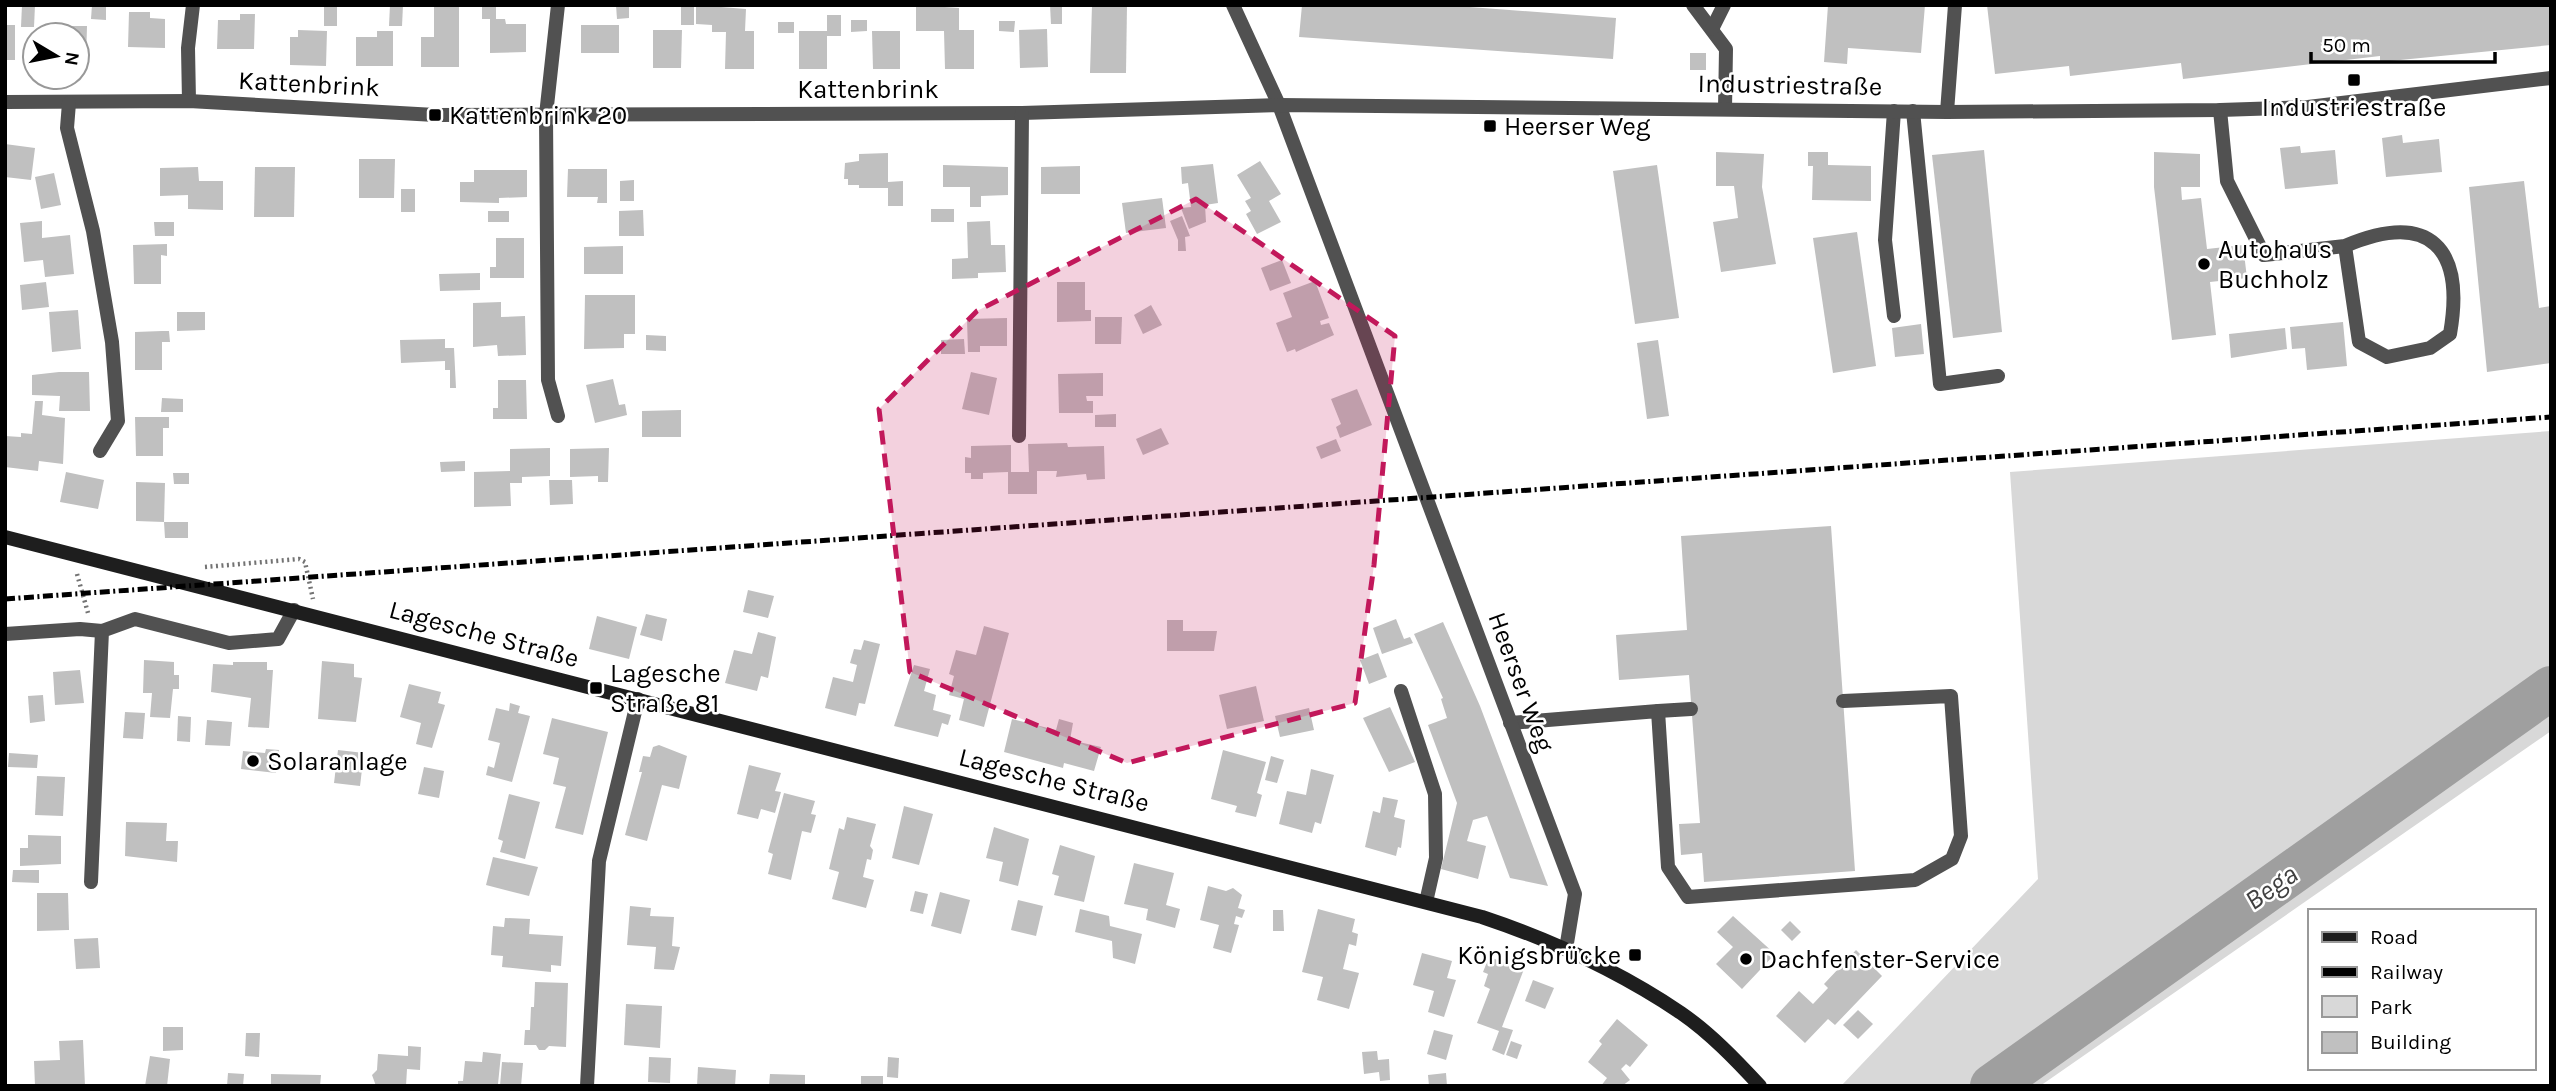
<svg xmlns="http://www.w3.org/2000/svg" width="2556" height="1091" font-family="Karla,sans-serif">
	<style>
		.green { fill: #d8d8d8 }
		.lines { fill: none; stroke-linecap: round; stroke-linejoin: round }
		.river { stroke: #9f9f9f; stroke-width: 44 }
		.building { fill: #c0c0c0 }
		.path { stroke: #737373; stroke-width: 4.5; stroke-dasharray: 2 3.5; stroke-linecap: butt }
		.lane { stroke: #515151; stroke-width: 14 }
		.street { stroke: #515151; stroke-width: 14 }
		.secondary { stroke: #1e1e1e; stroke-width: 14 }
		.rail { stroke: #000; stroke-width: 5; stroke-dasharray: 10 3.5 2 3.5; stroke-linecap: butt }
		.marked { fill: #c2185b; fill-opacity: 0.2; stroke: #c2185b; stroke-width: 5; stroke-dasharray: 14 9; stroke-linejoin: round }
		.poi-dot { fill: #000; stroke: #fff; stroke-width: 2.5 }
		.labels { text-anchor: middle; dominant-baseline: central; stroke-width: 5; stroke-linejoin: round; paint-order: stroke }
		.street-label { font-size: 26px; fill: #000; stroke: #fff }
		.poi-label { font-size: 26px; fill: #000; stroke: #fff; text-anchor: start }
		.water-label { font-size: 28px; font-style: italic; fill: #404040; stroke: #fff }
	</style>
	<rect width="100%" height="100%" fill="#fff"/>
	<path class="green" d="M2551,431v300l-511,355h-199l197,-207 -28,-407z"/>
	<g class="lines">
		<path class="river" d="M1992,1086l559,-398"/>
	</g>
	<g class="building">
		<path d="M22,5h13l-1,22h-13z"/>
		<path d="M92,5h14v15l-15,-1z"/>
		<path d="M390,5h13l-1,21h-13z"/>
		<path d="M482,5h14v14h9l1,5h20v28l-36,1v-34h-8z"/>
		<path d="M616,5h13v13l-12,1z"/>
		<rect x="681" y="5" width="13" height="20"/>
		<path d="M696,5l50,4 -1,22h9v38h-29l1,-37h-14v-7l-16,-1z"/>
		<path d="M916,5l43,3v22h15v39h-29l-1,-38h-28z"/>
		<path d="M1050,5h12v19h-11z"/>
		<path d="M1092,5h35l-1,68h-36z"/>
		<path d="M1302,5h141l173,13 -3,41 -314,-22z"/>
		<path d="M1828,5h97l-4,48 -73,-5 -1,16 -23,-2z"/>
		<path d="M1987,5h564v40l-171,17v-6l-197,23 -2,-16 -111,13 -1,-10 -74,8z"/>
		<rect x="324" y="7" width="13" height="19"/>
		<path d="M434,7h25v60h-38v-30h13z"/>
		<path d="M129,12h21v6l15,1v29l-37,-1z"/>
		<path d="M240,14h15l-1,35h-37l1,-29h22z"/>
		<path d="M827,15h14v21h-14v33h-28v-38h28z"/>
		<path d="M851,20h16v11l-16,1z"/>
		<path d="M999,21h16l-1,11 -15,-1z"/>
		<rect x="778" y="22" width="16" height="11"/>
		<rect x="5" y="25" width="10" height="35"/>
		<rect x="581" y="25" width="38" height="28"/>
		<path d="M72,26h15l-1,36 -9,-1v-26h-27v-3l22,1z"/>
		<path d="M1047,29l1,38 -28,1 -1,-38z"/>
		<path d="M298,30l29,1 -1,35 -36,-1v-28h8z"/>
		<path d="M653,30h29l-1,38h-28z"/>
		<path d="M377,31h16v35h-37v-29h21z"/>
		<path d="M872,31h28v38h-27z"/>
		<rect x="1690" y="53" width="16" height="17"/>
		<path d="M2402,135l1,8 36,-4 3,33 -56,5 -4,-39z"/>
		<path d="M5,144l30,4 -4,32 -26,-3z"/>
		<path d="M2300,146l1,7 34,-3 3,34 -53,5 -5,-41z"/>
		<path d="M1984,150l18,182 -49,6 -21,-183z"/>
		<path d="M1716,152l48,2 -2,33 14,77 -55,8 -8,-50 25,-4 -4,-32h-18z"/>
		<path d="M1808,152h20v13l43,1v35l-59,-1 1,-34h-5z"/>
		<path d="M2154,152l46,2v33h-19l1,13 19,-2 6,51 36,-4 4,33 -37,4 6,53 -44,5 -18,-153z"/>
		<path d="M888,153v29l15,-1v25h-15v-18h-29v-3h-11v-6h-4l1,-16 14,-2v-7z"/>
		<path d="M359,159h36l-1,39h-35z"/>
		<path d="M1260,161l21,33 -12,7 12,21 -24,12 -11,-20 5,-3 -6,-10 6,-3 -14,-23z"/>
		<path d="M1213,164l5,39 -13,2 1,17 -17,7 -8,-21 10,-1 -3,-24 -6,1 -1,-17z"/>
		<path d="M943,165l65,2v28l-27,1v11h-11v-20h-27z"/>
		<path d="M1657,165l22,153 -44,6 -22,-153z"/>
		<path d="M1080,166v28h-39v-27z"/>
		<path d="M198,167l1,14h24v29l-35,-1v-14l-28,1v-28z"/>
		<path d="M255,167h40l-1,50h-40z"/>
		<path d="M568,169h39v34h-10l1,-6h-31z"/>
		<path d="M474,170h53v27l-28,1v5l-39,-1v-20h14z"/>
		<path d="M54,173l7,32 -20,4 -6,-32z"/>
		<path d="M634,180v21h-14v-20z"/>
		<path d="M2524,181l15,127 12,-2v57l-64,9 -18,-185z"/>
		<rect x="401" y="189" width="14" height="23"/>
		<path d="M1162,198l4,30 -40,5 -4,-30z"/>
		<rect x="931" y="209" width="23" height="13"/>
		<path d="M643,210l1,26h-25v-25z"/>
		<rect x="488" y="211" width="21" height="11"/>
		<path d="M1182,216l8,20 -5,1 1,14h-8v-11l-8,-19z"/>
		<path d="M42,221v17l28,-3 4,39 -29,3 -2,-17 -19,2 -4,-39z"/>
		<path d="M990,221l1,24h14l1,27 -28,1v5l-26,1v-20l16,-1 -1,-36z"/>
		<path d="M154,222h20v14h-19z"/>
		<path d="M1857,232l19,134 -43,7 -20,-135z"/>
		<path d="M496,238h28v40h-34v-11h6z"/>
		<path d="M167,244v12l-6,-1v29h-27l-1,-39z"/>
		<path d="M623,246v28h-39v-27z"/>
		<path d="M1282,260l9,23 -21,8 -9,-23z"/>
		<path d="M480,273v17l-40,1 -1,-17z"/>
		<path d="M1315,281l14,37 -9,3 1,4 8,-2 5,12 -38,17 -1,-3 -8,3 -11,-29 16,-6 -9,-24z"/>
		<path d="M46,282l3,25 -27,3 -2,-25z"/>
		<path d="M1057,282h28v28h6v11l-34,1z"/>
		<path d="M585,295h50v39h-11v14l-40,1z"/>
		<path d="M501,302v15l24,-1 1,39 -28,1 -1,-11 -24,2v-44z"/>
		<path d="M1151,305l11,20 -19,9 -9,-19z"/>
		<path d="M78,310l3,39 -29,3 -3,-40z"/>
		<path d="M177,312h28v18l-28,1z"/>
		<path d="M1095,317h27l-1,27h-26z"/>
		<path d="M1007,318v28h-27v6h-12l-1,-33z"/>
		<path d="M2343,322l4,44 -40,4 -2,-22 -13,1 -2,-22z"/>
		<path d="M1921,324l3,30 -29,3 -3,-29z"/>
		<path d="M2285,328l2,21 -56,9 -2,-24z"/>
		<path d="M162,331h7l1,11h-8v28h-27v-38z"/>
		<path d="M646,335l20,1v15l-20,-1z"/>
		<path d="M445,339v9h9l2,40h-6v-18h-5v-9l-44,2 -1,-23z"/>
		<path d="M964,339l1,15h-24v-14z"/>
		<path d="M1658,340l11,76 -22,3 -10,-76z"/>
		<path d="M59,372h30l1,39h-31l1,-15 -28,-1v-20z"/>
		<path d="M971,372l26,6 -8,37 -27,-6z"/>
		<path d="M1103,373v23h-17l1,5h6v12h-34l-1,-39z"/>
		<path d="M613,379l6,26 6,-1 2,11 -32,8 -9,-38z"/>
		<path d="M498,380h28l1,39h-34v-11h5z"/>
		<path d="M1357,389l15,36 -32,13 -4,-11 5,-3 -10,-25z"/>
		<path d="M162,398l21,1v13h-22z"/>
		<path d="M35,401h8l-1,14 23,3 -2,46 -24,-3 -1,10 -33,-4v-31l16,1v-4l11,1z"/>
		<path d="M681,410v27h-39v-26z"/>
		<path d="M1116,414v13h-21v-12z"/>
		<path d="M135,417h34v11h-6v28h-27z"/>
		<path d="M1161,428l8,16 -26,11 -7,-16z"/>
		<path d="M1336,439l5,12 -20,8 -5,-12z"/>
		<path d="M1067,443l1,4 36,-1 1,33 -18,1 -1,-6 -30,3 1,-6h-20v23h-29v-22l-25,1v6h-12v-6h-6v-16l6,1v-12l40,-1v27h18l-1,-28z"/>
		<path d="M550,448v28l-28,1v6h-12l1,23 -37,1v-35l36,-1v-22z"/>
		<path d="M609,448l-1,34h-10v-6l-28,1v-28z"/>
		<path d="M465,461v10l-24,1 -1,-10z"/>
		<path d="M66,472l38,8 -6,29 -38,-7z"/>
		<path d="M173,473h16v11h-15z"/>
		<path d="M549,480h23l1,24 -23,1z"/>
		<path d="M136,482l29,1 -1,39 -28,-1z"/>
		<path d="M164,522h24v16h-23z"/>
		<path d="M1831,526l24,345 -151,11 -2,-29 -21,2 -2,-31 21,-1 -11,-148 -70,5 -3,-45 71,-5 -6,-94z"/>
		<path d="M748,590l26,6 -6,22 -25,-6z"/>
		<path d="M646,614l21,5 -5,22 -22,-6z"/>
		<path d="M597,616l40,11 -8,32 -40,-10z"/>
		<path d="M1396,619l8,20 6,-2 3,6 -31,11 -9,-26z"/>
		<path d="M1167,620h16v11h34l-3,20h-47z"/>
		<path d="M1443,622l37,84 68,180 -38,-8 -23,-62 -14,4 -6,21 19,5 -8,33 -37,-10 16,-66 -29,-78 19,-7 -6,-19 2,-1 -29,-64z"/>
		<path d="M984,626l25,7 -25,94 -25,-7 5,-21 -15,-4 5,-19 -5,-2 7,-24 20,5z"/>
		<path d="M758,632l18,5 -8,41 -7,-2 -4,15 -32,-8 9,-33 18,4z"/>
		<path d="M864,640l16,4 -15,60 -6,-1 -3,13 -31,-8 8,-31 20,5 4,-17 -7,-2 4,-14 7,1z"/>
		<path d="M1378,653l9,24 -18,7 -9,-24z"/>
		<path d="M144,660l30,2v13h5v14h-6l-3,29 -20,-1 2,-24h-9z"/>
		<path d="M322,661l32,3v13l8,1 -6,44 -38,-3z"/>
		<path d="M233,662h34v8h6l-4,58 -21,-1 3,-29 -40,-6 2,-28 20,1z"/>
		<path d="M914,665l16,4 -6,22 12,4 -3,15 18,5 -3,10 -6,-2 -4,14 -44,-11z"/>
		<path d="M80,670l4,33 -29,2 -2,-33z"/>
		<path d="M409,684l32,8 -3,11 7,2 -13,43 -16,-4 5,-21 -21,-6z"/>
		<path d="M1256,686l8,35 -37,8 -8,-34z"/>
		<path d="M43,695l2,26 -15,2 -2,-27z"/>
		<path d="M510,703l10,3 -2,7 12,3 -18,66 -26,-7 2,-9 6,2 6,-25 -12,-3 8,-32 13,3z"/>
		<path d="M1390,707l25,55 -26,10 -26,-54z"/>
		<path d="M1309,708l5,22 -34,7 -5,-21z"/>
		<path d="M125,712l20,1 -2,26 -20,-1z"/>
		<path d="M178,716l13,1 -1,25 -13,-1z"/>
		<path d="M552,718l56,14 -25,103 -28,-7 11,-41 -13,-3 6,-26 -16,-4z"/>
		<path d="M1012,719l44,11 3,-11 14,4 -3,17 31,7 -7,24 -30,-8 -1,5 -59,-16z"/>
		<path d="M207,720l25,2 -2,24 -25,-1z"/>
		<path d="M659,745l28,11 -8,33 -17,-4 -15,56 -22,-6 17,-63h-3l4,-16 7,1 3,-10z"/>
		<path d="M266,749l13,1 -3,23 -35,-4 2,-18 22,2z"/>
		<path d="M338,750l26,3 -4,33 -26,-3z"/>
		<path d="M1223,750l43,12 -9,31 5,2 -6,22 -21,-5 2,-6 -26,-7z"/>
		<path d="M9,753l29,2 -1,13 -29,-1z"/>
		<path d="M1271,756l13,4 -7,23 -12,-3z"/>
		<path d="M749,765l32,8 -6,18 6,1 -6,21 -14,-4 -3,10 -21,-5z"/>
		<path d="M424,767l20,4 -5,27 -21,-4z"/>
		<path d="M1311,769l23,6 -13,49 -6,-2 -3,11 -33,-9 8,-33 19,4z"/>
		<path d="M37,776l28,1 -2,39 -28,-1z"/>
		<path d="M784,793l31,8 -4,13 5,1 -5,18 -9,-2 -11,49 -23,-6 5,-20 -5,-2z"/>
		<path d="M509,794l31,8 -15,57 -25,-7 3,-11 -5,-2z"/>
		<path d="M1383,797l15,3 -4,17 11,3 -4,28 -3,-1 -2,9 -31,-9 8,-36 7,2z"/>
		<path d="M904,806l29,8 -14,51 -27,-7z"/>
		<path d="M847,817l29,7 -6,22 3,4 -2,10 -4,-1 -4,18 11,3 -8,28 -34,-9 7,-27 -10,-3 10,-41 5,2z"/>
		<path d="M126,822l41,1 -1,18h12l-1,21 -52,-6z"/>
		<path d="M994,827l35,12 -11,47 -19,-5 4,-19 -17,-4z"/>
		<path d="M28,835l33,1v28l-41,2v-18h8z"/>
		<path d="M1060,845l35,11 -11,46 -30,-7 5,-19 -7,-2z"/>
		<path d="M493,857l45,10 -9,29 -43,-11z"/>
		<path d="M1134,863l40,10 -8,32 14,4 -5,19 -29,-8 2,-11 -24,-5z"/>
		<path d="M13,870h26v13l-27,-1z"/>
		<path d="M1208,886l18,5 7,-3 9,7 -4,13 7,2 -3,8 -6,-2 -2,8 5,1 -8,28 -18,-5 6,-23 -19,-5z"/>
		<path d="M915,891l13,3 -5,20 -13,-3z"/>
		<path d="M940,892l30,8 -9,34 -30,-8z"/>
		<path d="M37,893h31l1,37 -32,1z"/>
		<path d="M1018,900l25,6 -7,30 -25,-6z"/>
		<path d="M630,906l21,2 -1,8 24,1 -2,29 8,1 -6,23 -20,-1 2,-22 -29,-2z"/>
		<path d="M1080,909l29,7 1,10 32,8 -7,30 -22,-6 -1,-17 -37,-9z"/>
		<path d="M1318,909l37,10 -3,13 6,2 -2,12 -7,-2 -6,25 16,4 -10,36 -32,-9 6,-23 -21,-5z"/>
		<path d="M1273,910h10l1,21h-11z"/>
		<path d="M1733,916l42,38 -33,35 -26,-25 17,-17 -16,-15z"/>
		<path d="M505,918l25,1 -1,15 34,2 -2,30 -10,-1v7l-49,-5 1,-11 -12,-1 2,-29 11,1z"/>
		<path d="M1790,921l11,11 -9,9 -11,-11z"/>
		<path d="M98,938l2,30 -24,1 -2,-30z"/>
		<path d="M1856,950l26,26 -47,49 -7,-6 -23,24 -29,-27 23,-25 14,13 15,-16 -4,-4z"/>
		<path d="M1422,953l30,8 -5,17 9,2 -12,37 -16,-5 6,-21 -21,-6z"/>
		<path d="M1489,957l35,12 -22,58 11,3 -9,25 -12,-5 7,-19 -22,-8 13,-34 -6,-3 4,-12 -5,-2z"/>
		<path d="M1533,980l21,8 -9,21 -20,-8z"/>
		<path d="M535,982l33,1 -2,64 -17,-1 -4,4h-6l-3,-5h-12l1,-15h5l1,-23h3z"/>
		<path d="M626,1004l36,2 -2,42 -36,-3z"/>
		<path d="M1858,1010l15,14 -15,15 -15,-14z"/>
		<path d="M1617,1019l31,26 -18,22 -4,-3 -5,5 9,11 -8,6h-21l6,-8 -19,-16 14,-18 -3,-3z"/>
		<path d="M163,1027h20v23l-20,1z"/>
		<path d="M1434,1030l19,5 -7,25 -19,-6z"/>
		<path d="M246,1033h14l-1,24 -14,-1z"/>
		<path d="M83,1040l2,46h-50l-1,-25 26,-1 -1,-19z"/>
		<path d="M1511,1041l11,4 -5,14 -11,-4z"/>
		<path d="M408,1046l13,1 -1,23 -13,-1 -1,17h-30l-4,-11 5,-5 1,-16 30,2z"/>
		<path d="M1377,1051l1,9 11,-1 1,21 -10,1 -1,-9 -15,2 -2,-22z"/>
		<path d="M483,1052l18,2 -3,30 -40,2v-5h5l2,-20 17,1z"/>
		<path d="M150,1056l20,3 -3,27h-22z"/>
		<path d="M649,1057l22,1 -1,25 -22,-1z"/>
		<path d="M888,1057l11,1 -1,20 -11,-1z"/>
		<path d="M502,1062l21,1 -2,23h-21z"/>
		<path d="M698,1067l38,3 -1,16h-38z"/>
		<path d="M228,1073l16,1 -1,12h-16z"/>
		<path d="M1446,1073l1,13h-18l-1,-11z"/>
		<path d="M271,1074l50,1 -1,11h-49z"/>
		<path d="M770,1074l35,1v11h-36z"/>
		<rect x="861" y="1076" width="22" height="10"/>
	</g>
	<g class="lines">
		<g class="path">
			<path d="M205,567l94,-8 6,3 8,37"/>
			<path d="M77,574l11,39"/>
		</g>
		<g class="lane">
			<path d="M1693,5l33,44 -1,60"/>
			<path d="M1712,29l12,-24"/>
			<path d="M2220,110l7,71 37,74 81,-9 14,96 28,15 43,-9 20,-14c15,-86 -20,-124 -105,-88"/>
			<path d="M1894,111l-9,129 9,76"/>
			<path d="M1913,111l27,273 58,-8"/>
			<path d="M1947,112l8,-107"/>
			<path d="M5,634l75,-5 22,2"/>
			<path d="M1401,691l34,103 1,64 -10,44"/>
			<path d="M1658,711l33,-2"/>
			<path d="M1510,723l148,-12 10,156 20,30 227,-17 37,-21 9,-23 -10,-140 -108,5"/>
			<path d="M587,1086l12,-225 39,-162"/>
		</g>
		<g class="street">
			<path d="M558,5l-12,110 2,265 10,36"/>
			<path d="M1233,5l46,100 296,789 -9,55"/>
			<path d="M189,101l-1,-53 5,-43"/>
			<path d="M5,102l184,-1 246,14 587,-2 257,-8 668,7 273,-2 88,-3 243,-29"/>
			<path d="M69,103l-2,25 26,103 19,111 6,79 -18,30"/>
			<path d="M1019,436l3,-323"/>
			<path d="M91,882l11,-251 33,-12 94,24 49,-4 16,-29"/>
		</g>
		<path class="secondary" d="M5,537l1477,380c69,23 138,55 199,96 29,20 55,47 79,73"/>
		<path class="rail" d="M5,599l2546,-182"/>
	</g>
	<path class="marked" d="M1196,199l199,137 -21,229 -19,138 -228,60 -217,-91 -31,-263 98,-98z"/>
	<g class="poi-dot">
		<rect x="2347" y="73" width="14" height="14" rx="3.5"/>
		<rect x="428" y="108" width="14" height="14" rx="3.5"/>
		<rect x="1483" y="119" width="14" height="14" rx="3.5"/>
		<circle cx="2204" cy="264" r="7"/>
		<rect x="589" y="681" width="14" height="14" rx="3.5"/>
		<circle cx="253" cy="761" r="7"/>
		<rect x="1628" y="948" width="14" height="14" rx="3.5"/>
		<circle cx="1746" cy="959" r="7"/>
	</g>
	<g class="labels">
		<g class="street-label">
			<text transform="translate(309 84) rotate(3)">Kattenbrink</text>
			<text transform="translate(1790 85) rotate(1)">Industriestraße</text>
			<text x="868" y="89">Kattenbrink</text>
			<text transform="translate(484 634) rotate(15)">Lagesche Straße</text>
			<text transform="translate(1521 682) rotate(70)">Heerser Weg</text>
			<text transform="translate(1054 780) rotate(14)">Lagesche Straße</text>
		</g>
		<g class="poi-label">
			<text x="2354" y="107" text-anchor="middle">Industriestraße</text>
			<text x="449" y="115">Kattenbrink 20</text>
			<text x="1504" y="126">Heerser Weg</text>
			<text x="2218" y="249">Autohaus<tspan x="2218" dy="30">Buchholz</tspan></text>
			<text x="610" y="673">Lagesche<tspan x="610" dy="30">Straße 81</tspan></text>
			<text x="267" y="761">Solaranlage</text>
			<text x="1621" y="955" text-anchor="end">Königsbrücke</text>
			<text x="1760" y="959">Dachfenster-Service</text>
		</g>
		<g class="water-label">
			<text transform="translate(2271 887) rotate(-35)">Bega</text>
		</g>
	</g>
	<rect width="2556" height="1091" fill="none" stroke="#000000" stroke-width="14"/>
	<rect x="2308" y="909" width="228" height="161" fill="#ffffff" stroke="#999999" stroke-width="2"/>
	<rect x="2322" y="932" width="35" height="10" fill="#1e1e1e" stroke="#999999" stroke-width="2"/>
	<text x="2370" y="944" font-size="21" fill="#000000">Road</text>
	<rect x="2322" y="967" width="35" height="10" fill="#000000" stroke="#999999" stroke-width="2"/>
	<text x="2370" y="979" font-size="21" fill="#000000">Railway</text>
	<rect x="2322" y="996" width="35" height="21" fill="#d8d8d8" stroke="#999999" stroke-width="2"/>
	<text x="2370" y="1014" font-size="21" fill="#000000">Park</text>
	<rect x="2322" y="1032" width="35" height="21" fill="#c0c0c0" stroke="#999999" stroke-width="2"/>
	<text x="2370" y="1049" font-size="21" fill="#000000">Building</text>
	<g transform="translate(56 56) rotate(100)"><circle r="33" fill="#ffffff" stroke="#999999" stroke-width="2"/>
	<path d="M0-5L12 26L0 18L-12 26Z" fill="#000000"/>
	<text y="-10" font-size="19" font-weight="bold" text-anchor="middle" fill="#000000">N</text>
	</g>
	<path d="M2311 52v10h184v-10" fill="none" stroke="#000000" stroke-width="3.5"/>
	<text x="2322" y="52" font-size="21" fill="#000000" stroke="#ffffff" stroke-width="5" paint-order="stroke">50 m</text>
</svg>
